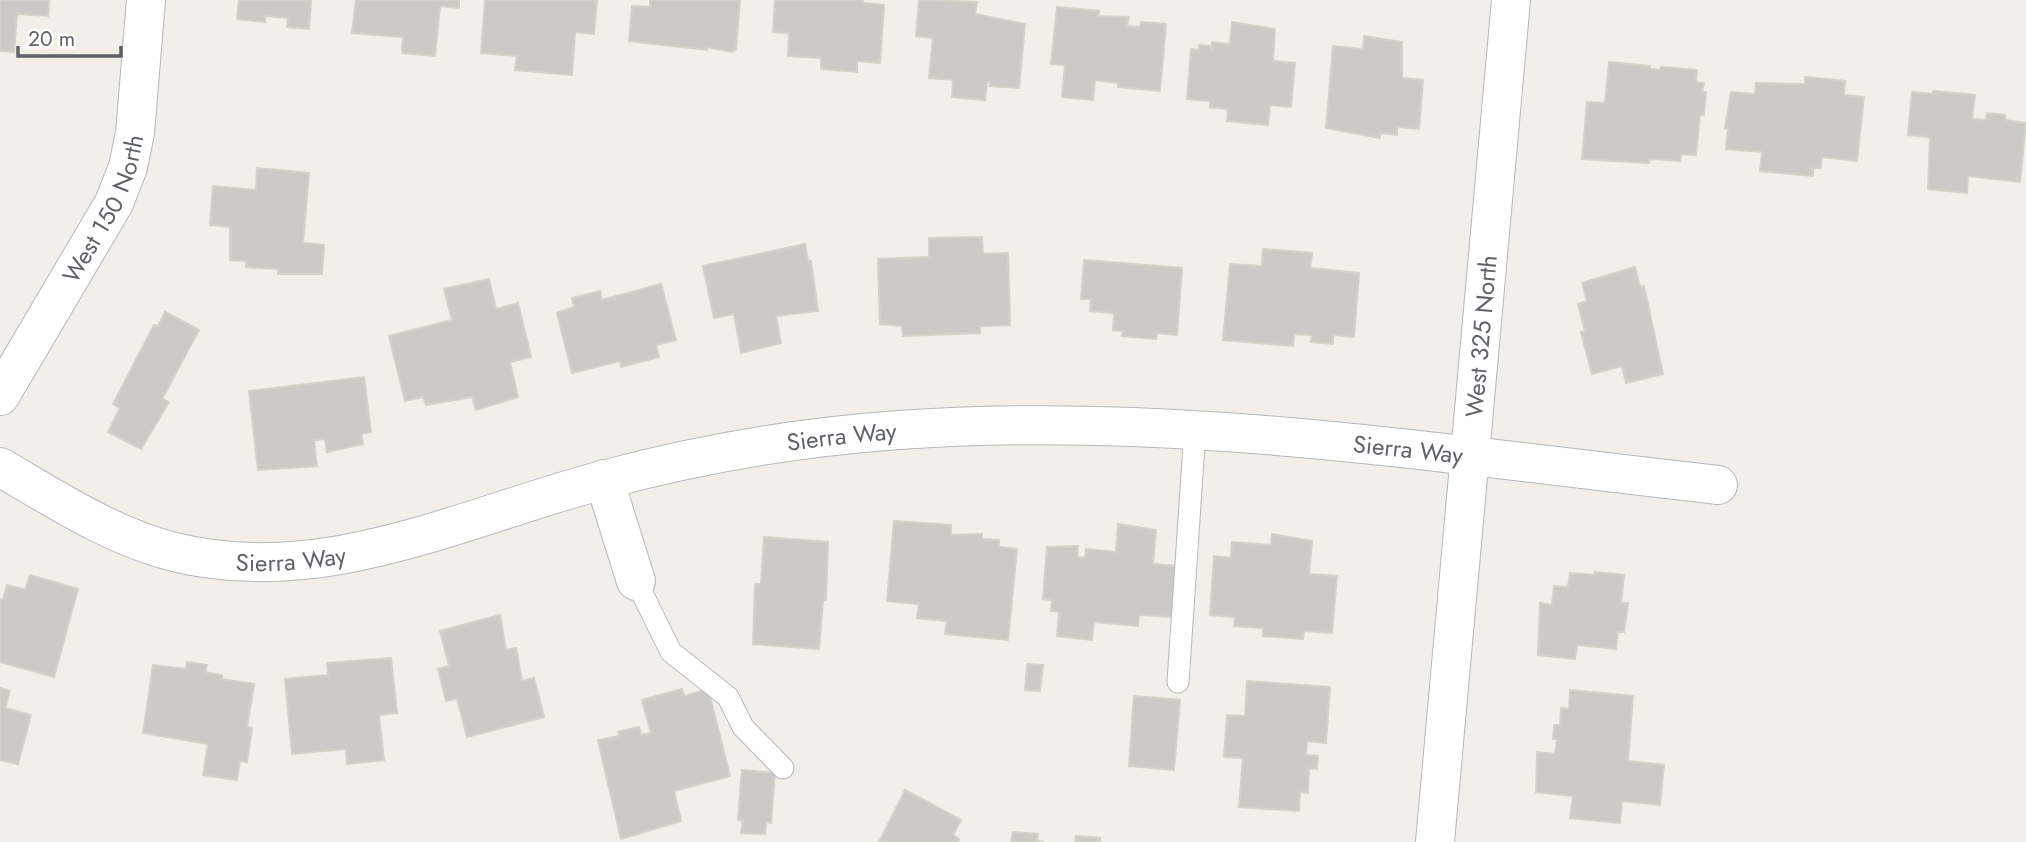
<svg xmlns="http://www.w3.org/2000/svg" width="2026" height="842" font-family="Jost,sans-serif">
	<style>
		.building { fill: #cccac5; stroke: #d6d1c6; stroke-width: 2 }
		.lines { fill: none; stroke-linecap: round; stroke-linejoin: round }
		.service-casing { stroke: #b5b8bc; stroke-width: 23 }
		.minor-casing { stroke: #b5b8bc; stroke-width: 40 }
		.service { stroke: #fff; stroke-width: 21 }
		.minor { stroke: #fff; stroke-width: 38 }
		.labels { text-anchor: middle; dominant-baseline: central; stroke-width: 6; stroke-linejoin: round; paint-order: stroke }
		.street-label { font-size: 24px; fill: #5f6368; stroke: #fff }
	</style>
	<rect width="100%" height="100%" fill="#f1efe8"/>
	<g class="building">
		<path d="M0,0h49l-1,16 -31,-2 -3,38 -14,-1z"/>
		<path d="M239,0h72l-2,29 -22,-2 1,-9 -23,-2v6l-28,-3z"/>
		<path d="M356,0h103v8l-19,-2 -5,50 -33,-3 1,-16 -51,-4z"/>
		<path d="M485,0h112l-3,34 -19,-2 -3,43 -57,-5 2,-14 -36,-3z"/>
		<path d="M650,0h90l-4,49 -4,3 -25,-5v3l-78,-9 3,-35 18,1z"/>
		<path d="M775,0h88v3l21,2 -4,58 -23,-2v11l-36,-3v-11l-33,-2 1,-23 -16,-1z"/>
		<path d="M919,0l58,2 -2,12 50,10 -6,64 -29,-2v-4h-3l-2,18 -33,-3 1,-17 -24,-2 4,-40 -17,-2z"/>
		<path d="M1057,7l42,4 -1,5 31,1 -2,9 13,1 1,-5 25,2 -6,67 -42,-4v-4l-23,-3 -2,20 -31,-3 3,-32 -14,-1z"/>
		<path d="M1232,22l43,7 -2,32 22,2 -4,44 -21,-2 -2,20 -41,-4 1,-12 -18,-2v-6l-23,-2 4,-50 8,1v-5l11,1 2,5v-9l18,2z"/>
		<path d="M1364,36l38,6v36l21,2 -4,49 -22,-2v8l-17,-2v5l-54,-10 7,-82 30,3z"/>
		<path d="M1609,62l41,4v3l10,1 1,-3 36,3 -1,12 8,1 -2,9h4l-2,23h-4l-4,40 -15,-1 -1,7 -30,-2 -1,4 -67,-4 5,-57 18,1z"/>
		<path d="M1805,77l40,4 -1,14 20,2 -7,64 -35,-4 -1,11h-8v8l-53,-5 2,-19 -36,-3 2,-21h-3l6,-36 24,2 1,-11 49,1z"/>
		<path d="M1933,91l42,4 -3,24 14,1 1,-7 18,2v5l21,3 -6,59 -52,-6 -1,17 -39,-4 2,-52 -22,-2 4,-43 21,2z"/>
		<path d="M257,168l52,5 -6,70 21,2 -2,29h-44v-5l-32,-2v-6l-16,-1v-33l-20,-2 3,-39 43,4z"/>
		<path d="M982,237l1,17 25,-1 2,72 -30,1v7l-77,3 -1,-10 -22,-2 -2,-65 51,-2v-19z"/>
		<path d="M805,244l3,17h3l7,50 -42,5 5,27 -40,10 -7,-39 -20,4 -11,-52z"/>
		<path d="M1263,249l49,4 -2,15 49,5 -5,64 -21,-2v9l-22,-2 1,-7 -18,-1 -1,12 -70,-6 7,-76 32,2z"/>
		<path d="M1084,260l98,8 -5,67 -20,-2 -1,6 -34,-3 1,-5 -10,-1 1,-17 -24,-2 1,-12h-10z"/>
		<path d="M1635,267l5,20 4,-1 19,88 -37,9 -4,-17 -30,8 -11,-42 4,-1 -7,-27 9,-3 -5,-18z"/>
		<path d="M489,279l7,30 22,-6 13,54 -21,5 8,35 -42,13 -4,-13 -46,8 -3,-8 -18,4 -16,-65 63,-16 -8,-31z"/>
		<path d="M661,284l15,56 -20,5 3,12 -38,10 -1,-6 -48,12 -15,-60 17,-6 -2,-9 28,-7 2,9z"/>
		<path d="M165,312l34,18 -37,69 7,3 -28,47 -33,-17 12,-24 -7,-4 41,-79 4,1z"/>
		<path d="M364,377l7,55 -10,2 2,10 -36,8 -2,-13 -11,1 3,26 -59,4 -9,-79z"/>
		<path d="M894,521l57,4v10l31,-1v5l17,1v7l18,2 -9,91 -63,-6 2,-13 -30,-3 2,-14 -32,-3z"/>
		<path d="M1118,524l38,6 -3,34 25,2 -4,51 -35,-2 -1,11 -44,-4 -2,18 -35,-4 2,-24 -8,-1 1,-11 -9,-1 4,-52 31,-1 -1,11 8,1 1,-9 30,3z"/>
		<path d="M1272,534l40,7 -3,33 28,2 -5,57 -28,-2 -1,8 -40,-3v-8l-29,-2 1,-9 -25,-2 4,-59 17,2 1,-16 39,3z"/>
		<path d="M764,537l64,5 -2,58h-3l-4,49 -66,-5 2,-60h6z"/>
		<path d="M1595,572l29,3 -3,28h7l-4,29h-6l-2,17 -39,-4 -2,14 -37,-4 2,-52 12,2 2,-19 14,1 2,-14 25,2z"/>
		<path d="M30,575l48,14 -24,88 -54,-15v-63l3,1 4,-15 18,5z"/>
		<path d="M500,615l6,35 10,-2 6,33 12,-3 10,39 -77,20 -10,-39 -11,3 -8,-32 11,-3 -9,-35z"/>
		<path d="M391,658l6,55 -18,2 5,45 -37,4 -1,-15 -54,5 -7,-75 43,-4 -1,-12z"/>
		<path d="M187,662l20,3 -2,7 17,3v4l32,5 -7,43 5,1 -5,34 -7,-1 -3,19 -34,-5 5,-31 -65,-11 10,-68 33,4z"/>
		<path d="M1027,664l16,1 -3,26 -15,-1z"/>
		<path d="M1247,681l83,6 -4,56 -19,-2 -1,14 12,1 -1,13 -8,-1 -1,25 -8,-1 -1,19 -60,-4 4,-49 -19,-1 3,-42 18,1z"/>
		<path d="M0,688l10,3 -5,17 26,7 -13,49 -18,-4z"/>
		<path d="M682,689l2,7 24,-7 22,87 -56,15 7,30 -60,18 -23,-99 21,-4 -1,-4 21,-5 2,8 10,-2 -9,-33z"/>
		<path d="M1570,690l63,6 -5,65 36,4 -4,40 -38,-4 -2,22 -50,-5 3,-22 -37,-4 1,-40 18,2 2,-15h-4l1,-14h6l1,-17 8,1z"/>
		<path d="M1134,696l46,4 -6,70 -45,-4z"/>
		<path d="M742,770l33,3 -4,50 -5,-1 -1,12 -24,-1 2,-12 -5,-1z"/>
		<path d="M905,790l56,30 -8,15 6,4 -1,3h-79z"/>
		<path d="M1013,832l25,2 -1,7 7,1h-33z"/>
		<path d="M1076,836l24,2v4h-25z"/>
	</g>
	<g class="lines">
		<g class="service-casing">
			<g id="service">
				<path d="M636,581l35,71 57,45 15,30 40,41"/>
				<path d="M1178,682l17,-252"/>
			</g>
		</g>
		<g class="minor-casing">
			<g id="minor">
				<path id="s1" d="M0,396l114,-193 14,-36 7,-34 11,-133"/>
				<path id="s2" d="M0,467c55,32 111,69 174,85 150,37 288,-35 429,-72 96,-26 198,-43 296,-50 274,-20 547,25 819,55"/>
				<path d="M604,479l32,102"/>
				<path id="s3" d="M1435,842l76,-842"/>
			</g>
		</g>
		<use href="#service" class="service"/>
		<use href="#minor" class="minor"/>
	</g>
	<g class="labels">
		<g class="street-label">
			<text stroke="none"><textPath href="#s1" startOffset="215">West 150 North</textPath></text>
			<text stroke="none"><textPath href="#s3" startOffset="508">West 325 North</textPath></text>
			<text stroke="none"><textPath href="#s2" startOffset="878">Sierra Way</textPath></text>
			<text stroke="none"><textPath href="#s2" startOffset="1446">Sierra Way</textPath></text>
			<text stroke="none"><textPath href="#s2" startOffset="312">Sierra Way</textPath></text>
		</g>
	</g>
	<path d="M18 46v10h103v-10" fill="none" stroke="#5f6368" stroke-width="3.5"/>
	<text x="28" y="46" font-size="21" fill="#5f6368" stroke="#ffffff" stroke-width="5" paint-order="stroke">20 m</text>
</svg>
